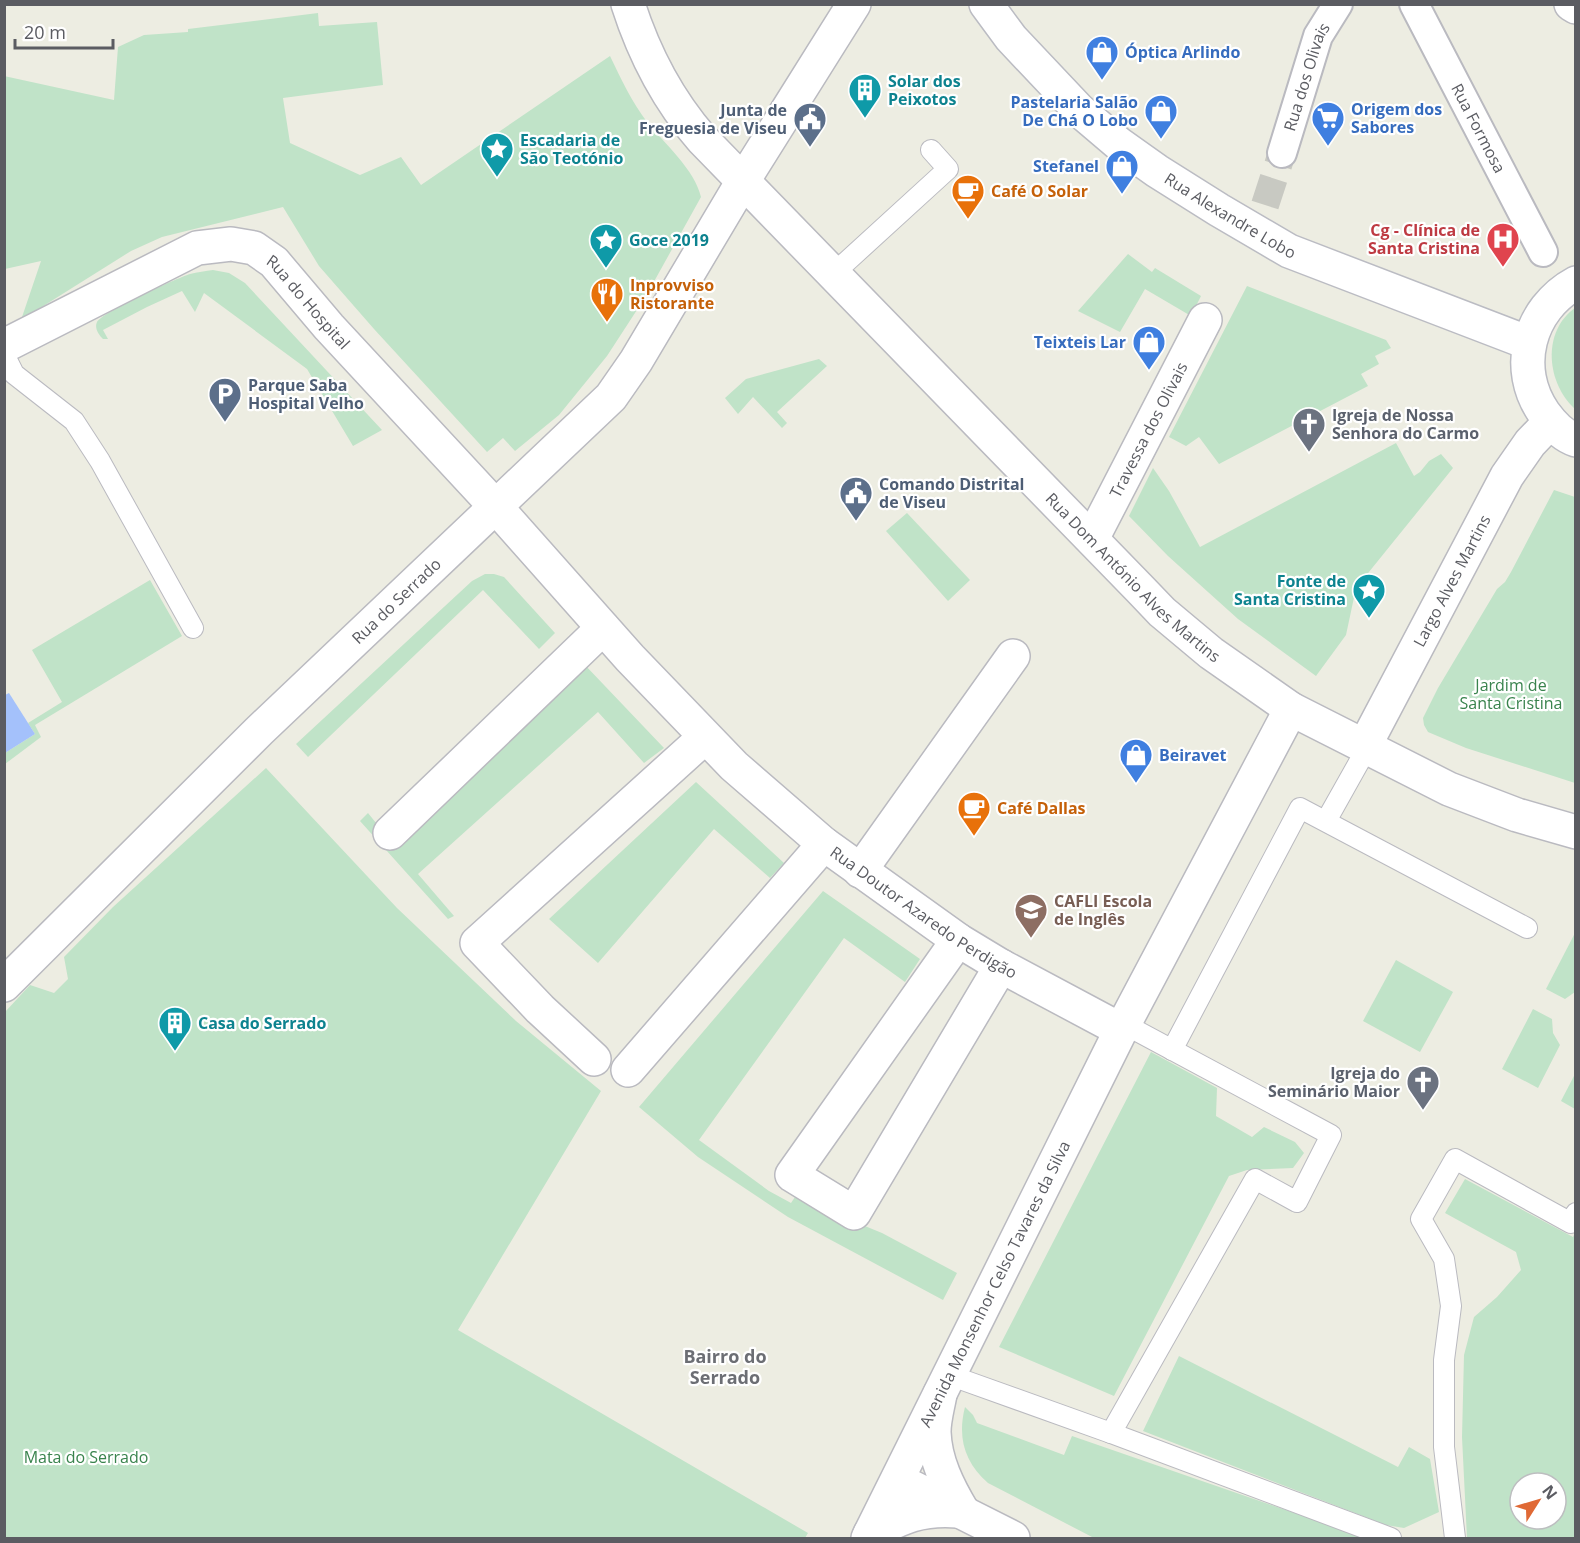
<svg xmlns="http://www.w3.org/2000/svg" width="1580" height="1543" font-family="'Open Sans',sans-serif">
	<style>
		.green { fill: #c0e3c8; fill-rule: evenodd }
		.water { fill: #a4c1fb }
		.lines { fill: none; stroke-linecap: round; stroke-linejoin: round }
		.pedestrian-tunnel { stroke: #c8c9c2; stroke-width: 28; stroke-dasharray: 28 14; stroke-linecap: butt }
		.service-casing { stroke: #babac0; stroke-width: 22 }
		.pedestrian-casing { stroke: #babac0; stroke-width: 32 }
		.minor-casing { stroke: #babac0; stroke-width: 36 }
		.tertiary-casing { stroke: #babac0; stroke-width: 36 }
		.secondary-casing { stroke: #bbbcc3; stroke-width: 36 }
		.service { stroke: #fff; stroke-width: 20 }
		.pedestrian { stroke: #fff; stroke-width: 28 }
		.minor { stroke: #fff; stroke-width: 33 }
		.tertiary { stroke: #fff; stroke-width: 33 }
		.secondary { stroke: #fff; stroke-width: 33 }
		.labels { text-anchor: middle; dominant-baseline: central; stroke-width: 4.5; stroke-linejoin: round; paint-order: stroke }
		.shop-label { font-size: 16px; font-weight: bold; fill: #366cbe; stroke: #fff; text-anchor: start }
		.street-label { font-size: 16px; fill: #5b5c62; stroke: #fff }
		.culture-label { font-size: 16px; font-weight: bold; fill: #0d838f; stroke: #fff; text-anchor: start }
		.service-label { font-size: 16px; font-weight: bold; fill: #4e5e75; stroke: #fff; text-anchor: start }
		.food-label { font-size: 16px; font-weight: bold; fill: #c56008; stroke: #fff; text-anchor: start }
		.health-label { font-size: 16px; font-weight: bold; fill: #be3a42; stroke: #fff; text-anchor: end }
		.worship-label { font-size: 16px; font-weight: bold; fill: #5b616d; stroke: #fff; text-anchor: start }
		.park-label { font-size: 16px; fill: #39834d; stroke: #fff }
		.education-label { font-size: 16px; font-weight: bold; fill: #785e54; stroke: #fff; text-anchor: start }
		.neighbourhood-label { font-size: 18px; font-weight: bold; fill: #6c6e74; stroke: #fff }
	</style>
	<rect width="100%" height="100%" fill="#edede2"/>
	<g class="green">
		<path d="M318,13l1,13 58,-4 6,63 -100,13 7,45 70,32 41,-18 20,28 189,-129c11,23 22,46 37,66 17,21 48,48 54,75l-55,99 -39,60 -48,59 -44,36 -12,-13 -16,14 -113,-123 -55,-63 -36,-59 -121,30 -31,14 -110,69 20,-59 -36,8 -1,-193 110,24 4,-53 26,-12 44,-3v-3z"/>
		<path d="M1128,254l24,18 3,-4 46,28 -10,20 -46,-27 -25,43 -42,-21z"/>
		<path d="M213,270l16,3 16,10 137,147 -29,16 -46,-77 -103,-76 -9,19 -13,-21 -35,16 -44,23 5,9h-5c-4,-4 -9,-11 -6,-17 7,-11 78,-43 93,-48 7,-2 16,-3 23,-4z"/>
		<path d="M1247,286l139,54 5,8 -16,8 4,8 -18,10 7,12 -149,78 -20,-27 -13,9 -17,-9z"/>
		<path d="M1575,308v101c-28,-25 -34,-77 0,-101z"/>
		<path d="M819,359l8,7 -50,46 10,11 -5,5 -29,-31 -15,17 -13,-16 21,-19z"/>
		<path d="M1396,443l18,33 6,-4 9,-11 12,-7 12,14 -97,120 -10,47 -30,41 -78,-57 -70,-63 -39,-40 24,-48 16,23 31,56z"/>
		<path d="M1554,490l21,7v286l-109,-35 -38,-16 -4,-7 -1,-7 15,-30 59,-99 8,-7 6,-10z"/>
		<path d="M907,513l63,67 -22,21 -62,-70z"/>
		<path d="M485,574h9l10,3 51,56 -16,16 -56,-59 -175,167 -12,-13 176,-163z"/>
		<path d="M150,580l32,56 -147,89 6,12 -36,27v-11l30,-19 -7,-11 34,-21 -30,-52z"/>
		<path d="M584,664l80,84 -20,15 -46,-51 -180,162 36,42 -6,3 -88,-98 8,-8 21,26z"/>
		<path d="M266,768l131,140 119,113 85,70 -143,239 350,203 -3,5h-800v-526l25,-27 24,8 14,-14 -4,-22 49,-50z"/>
		<path d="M696,782l88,81 -14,15 -56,-49 -116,134 -49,-44z"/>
		<path d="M823,891l97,68 -15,23 -61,-44 -145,202 70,51 22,12 10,-15 59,36 22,9 75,40 -14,27 -155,-83 -90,-60 -59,-50z"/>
		<path d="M1575,933v59l-10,7 -19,-10z"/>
		<path d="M1396,960l57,32 -33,60 -57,-31z"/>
		<path d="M1533,1009l19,10 1,14 7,12 -22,43 -36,-19z"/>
		<path d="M1151,1052l66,36 -1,28 36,21 12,-10 31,15 9,11 -11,15 -46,2 -18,6 -115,220 -115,-49z"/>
		<path d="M1575,1074l1,34 -1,1 -14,-8z"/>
		<path d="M1465,1179l108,58 2,-4v305h-108l-5,-101 2,-82 10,-38 23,-20 24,-27 -5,-18 -71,-39zM1520,1483h36v36h-36z"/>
		<path d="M1179,1356l219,111 11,-20 21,12 9,53 -35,16 -18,-3 -243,-94z"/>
		<path d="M965,1407l8,8 4,8 87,32 8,-19 295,102h-273l-106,-55c-23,-20 -31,-45 -23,-76z"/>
	</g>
	<path class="water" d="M9,693l26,41 -30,19v-58z"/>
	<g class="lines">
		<path class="pedestrian-tunnel" d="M1265,205l17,-52"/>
		<g class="service-casing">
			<g id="service">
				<path d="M833,274l115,-105 -17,-19"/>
				<path d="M4,354l10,20 60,47 26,40 93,167"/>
				<path d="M1326,821l41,-73"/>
				<path d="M1124,1024l207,111 -34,67 -42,-23 -144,254 280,105"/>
				<path d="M1172,1050l128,-242 227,120"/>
				<path d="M949,1375l162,58"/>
				<path d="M1455,1538l-11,-91v-87l7,-54 -7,-47 -23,-40 34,-60 116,64 5,-10"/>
			</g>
		</g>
		<g class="pedestrian-casing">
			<g id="pedestrian">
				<path id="s1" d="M1414,4l129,248"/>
				<path id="s2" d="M1282,153l36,-117 20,-32"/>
			</g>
		</g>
		<g class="minor-casing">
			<g id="minor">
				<path d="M1571,4l5,3"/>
				<path d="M743,181l111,-177"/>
				<path id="s3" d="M4,346l193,-98 34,-4 23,4 20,14 55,65 167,180 134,151 104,108 90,78 134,96 43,26 120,64"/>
				<path id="s4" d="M1092,539l113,-219"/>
				<path id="s5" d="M1364,747l143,-271 23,-33 20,-21"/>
				<path d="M390,833l213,-205"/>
				<path d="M860,871l153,-215"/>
				<path d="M958,940l-166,235 62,38 147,-247"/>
				<path d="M594,1059l-54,-50 -63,-66 228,-206"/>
				<path d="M628,1070l196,-226"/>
				<path d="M940,1394c-2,12 -6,25 -6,38 1,29 14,55 29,80"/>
				<path d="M898,1480l115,58"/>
				<path d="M870,1534c32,-17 51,-26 88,-23"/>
			</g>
		</g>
		<g class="tertiary-casing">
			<g id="tertiary">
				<path id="s6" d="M628,4c16,50 40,96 74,135l438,450 22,23 49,41 80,56 158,80 68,26 59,17"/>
				<path id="s7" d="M4,985l255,-254 352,-334 25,-36 107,-180"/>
				<path id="s8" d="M868,1538l253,-508 170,-321"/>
			</g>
		</g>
		<g class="secondary-casing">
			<g id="secondary">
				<path id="s9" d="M986,4l25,34 68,72 40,34 38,27 62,39 70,41 240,92"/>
				<path d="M1576,283c-48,26 -63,86 -32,130 8,11 19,23 32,27"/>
			</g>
		</g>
		<use href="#service" class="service"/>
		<use href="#pedestrian" class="pedestrian"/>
		<use href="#minor" class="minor"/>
		<use href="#tertiary" class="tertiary"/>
		<use href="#secondary" class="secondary"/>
	</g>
	<defs>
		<g id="shop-pin" transform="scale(1.725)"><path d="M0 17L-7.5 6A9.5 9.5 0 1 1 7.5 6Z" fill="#3f7fe0" stroke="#fff"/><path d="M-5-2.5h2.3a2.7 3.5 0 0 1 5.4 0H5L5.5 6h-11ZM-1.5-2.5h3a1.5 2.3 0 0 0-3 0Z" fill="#fff"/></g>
		<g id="building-pin" transform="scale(1.725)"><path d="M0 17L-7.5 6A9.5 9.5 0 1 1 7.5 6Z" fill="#0f9aa8" stroke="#fff"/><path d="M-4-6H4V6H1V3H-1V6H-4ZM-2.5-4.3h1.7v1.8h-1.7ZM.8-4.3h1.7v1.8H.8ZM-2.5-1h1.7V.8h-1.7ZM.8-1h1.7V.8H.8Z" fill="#fff"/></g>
		<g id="supermarket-pin" transform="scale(1.725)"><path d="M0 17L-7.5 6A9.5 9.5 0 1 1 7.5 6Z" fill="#3f7fe0" stroke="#fff"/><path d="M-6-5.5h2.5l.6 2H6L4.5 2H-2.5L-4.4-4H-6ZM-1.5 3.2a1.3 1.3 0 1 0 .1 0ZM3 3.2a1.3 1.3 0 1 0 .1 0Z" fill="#fff"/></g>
		<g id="civic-pin" transform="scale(1.725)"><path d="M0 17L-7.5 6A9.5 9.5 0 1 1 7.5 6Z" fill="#5c6f8a" stroke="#fff"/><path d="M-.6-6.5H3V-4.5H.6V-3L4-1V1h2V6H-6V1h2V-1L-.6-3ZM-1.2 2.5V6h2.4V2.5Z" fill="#fff"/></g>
		<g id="sight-pin" transform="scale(1.725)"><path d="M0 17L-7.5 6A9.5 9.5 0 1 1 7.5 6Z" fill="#0f9aa8" stroke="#fff"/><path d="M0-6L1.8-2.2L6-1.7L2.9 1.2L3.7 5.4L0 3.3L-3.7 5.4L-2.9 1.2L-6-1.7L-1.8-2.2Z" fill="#fff"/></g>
		<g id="cafe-pin" transform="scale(1.725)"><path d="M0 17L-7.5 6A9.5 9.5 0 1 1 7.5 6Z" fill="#e8710a" stroke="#fff"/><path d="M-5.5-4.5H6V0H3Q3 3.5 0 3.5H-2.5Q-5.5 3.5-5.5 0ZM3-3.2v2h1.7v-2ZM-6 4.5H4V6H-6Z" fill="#fff"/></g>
		<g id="hospital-pin" transform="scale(1.725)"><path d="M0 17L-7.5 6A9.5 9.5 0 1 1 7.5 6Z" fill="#e0444e" stroke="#fff"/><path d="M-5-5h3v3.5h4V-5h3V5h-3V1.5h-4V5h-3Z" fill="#fff"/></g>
		<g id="restaurant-pin" transform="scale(1.725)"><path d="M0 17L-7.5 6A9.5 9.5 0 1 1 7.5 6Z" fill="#e8710a" stroke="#fff"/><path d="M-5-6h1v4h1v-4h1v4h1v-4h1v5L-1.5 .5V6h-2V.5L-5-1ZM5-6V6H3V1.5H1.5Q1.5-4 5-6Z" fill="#fff"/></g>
		<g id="parking-pin" transform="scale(1.725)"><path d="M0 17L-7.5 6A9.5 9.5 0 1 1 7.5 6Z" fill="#5c6f8a" stroke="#fff"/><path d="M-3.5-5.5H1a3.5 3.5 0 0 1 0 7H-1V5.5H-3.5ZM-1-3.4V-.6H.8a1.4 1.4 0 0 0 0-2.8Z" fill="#fff"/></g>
		<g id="church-pin" transform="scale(1.725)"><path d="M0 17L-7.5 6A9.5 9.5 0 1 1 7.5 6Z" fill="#6b7280" stroke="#fff"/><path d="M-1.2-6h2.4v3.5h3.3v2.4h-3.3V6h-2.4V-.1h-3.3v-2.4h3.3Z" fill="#fff"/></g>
		<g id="school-pin" transform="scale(1.725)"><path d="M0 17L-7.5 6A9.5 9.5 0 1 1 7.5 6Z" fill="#8d6e63" stroke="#fff"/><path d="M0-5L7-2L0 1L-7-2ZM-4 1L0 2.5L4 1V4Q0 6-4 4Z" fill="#fff"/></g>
	</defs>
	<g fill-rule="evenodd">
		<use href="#shop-pin" x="1102" y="52"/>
		<use href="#building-pin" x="865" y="90"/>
		<use href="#shop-pin" x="1161" y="111"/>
		<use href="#supermarket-pin" x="1328" y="118"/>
		<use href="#civic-pin" x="810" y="119"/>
		<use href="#sight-pin" x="497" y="149"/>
		<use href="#shop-pin" x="1122" y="166"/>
		<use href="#cafe-pin" x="968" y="191"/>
		<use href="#hospital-pin" x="1503" y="239"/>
		<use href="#sight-pin" x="606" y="240"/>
		<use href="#restaurant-pin" x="607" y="294"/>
		<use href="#shop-pin" x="1149" y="342"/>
		<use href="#parking-pin" x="225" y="394"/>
		<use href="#church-pin" x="1309" y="424"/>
		<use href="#civic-pin" x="856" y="493"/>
		<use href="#sight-pin" x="1369" y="590"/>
		<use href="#shop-pin" x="1136" y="755"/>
		<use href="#cafe-pin" x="974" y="808"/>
		<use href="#school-pin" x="1031" y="910"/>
		<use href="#building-pin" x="175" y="1023"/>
		<use href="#church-pin" x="1423" y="1082"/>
	</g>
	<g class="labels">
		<g class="shop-label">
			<text x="1125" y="52">Óptica Arlindo</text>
			<text x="1138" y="102" text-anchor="end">Pastelaria Salão<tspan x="1138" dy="18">De Chá O Lobo</tspan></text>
			<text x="1351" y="109">Origem dos<tspan x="1351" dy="18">Sabores</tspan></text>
			<text x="1099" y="166" text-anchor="end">Stefanel</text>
			<text x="1126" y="342" text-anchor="end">Teixteis Lar</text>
			<text x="1159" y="755">Beiravet</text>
		</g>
		<g class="street-label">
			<text stroke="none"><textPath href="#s2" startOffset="80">Rua dos Olivais</textPath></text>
			<text stroke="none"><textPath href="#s1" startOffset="140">Rua Formosa</textPath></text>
			<text stroke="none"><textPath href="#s9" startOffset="326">Rua Alexandre Lobo</textPath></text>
			<text stroke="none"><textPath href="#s3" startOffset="351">Rua do Hospital</textPath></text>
			<text stroke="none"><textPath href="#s4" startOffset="123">Travessa dos Olivais</textPath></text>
			<text stroke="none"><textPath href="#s6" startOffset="770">Rua Dom António Alves Martins</textPath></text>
			<text stroke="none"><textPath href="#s5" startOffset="188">Largo Alves Martins</textPath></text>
			<text stroke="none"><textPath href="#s7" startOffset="549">Rua do Serrado</textPath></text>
			<text stroke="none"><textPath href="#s3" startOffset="1221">Rua Doutor Azaredo Perdigão</textPath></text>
			<text stroke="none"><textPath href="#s8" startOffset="284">Avenida Monsenhor Celso Tavares da Silva</textPath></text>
		</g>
		<g class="culture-label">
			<text x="888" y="81">Solar dos<tspan x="888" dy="18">Peixotos</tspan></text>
			<text x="520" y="140">Escadaria de<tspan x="520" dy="18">São Teotónio</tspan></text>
			<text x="629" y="240">Goce 2019</text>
			<text x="1346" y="581" text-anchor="end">Fonte de<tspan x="1346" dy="18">Santa Cristina</tspan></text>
			<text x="198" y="1023">Casa do Serrado</text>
		</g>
		<g class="service-label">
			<text x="787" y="110" text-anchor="end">Junta de<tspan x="787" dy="18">Freguesia de Viseu</tspan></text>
			<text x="248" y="385">Parque Saba<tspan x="248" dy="18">Hospital Velho</tspan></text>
			<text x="879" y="484">Comando Distrital<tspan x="879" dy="18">de Viseu</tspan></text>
		</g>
		<g class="food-label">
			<text x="991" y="191">Café O Solar</text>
			<text x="630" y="285">Inprovviso<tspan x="630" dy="18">Ristorante</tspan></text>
			<text x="997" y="808">Café Dallas</text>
		</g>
		<g class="health-label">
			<text x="1480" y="230">Cg - Clínica de<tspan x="1480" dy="18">Santa Cristina</tspan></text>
		</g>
		<g class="worship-label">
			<text x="1332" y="415">Igreja de Nossa<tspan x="1332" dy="18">Senhora do Carmo</tspan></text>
			<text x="1400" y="1073" text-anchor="end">Igreja do<tspan x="1400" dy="18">Seminário Maior</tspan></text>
		</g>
		<g class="park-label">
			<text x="1511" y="685">Jardim de<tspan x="1511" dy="18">Santa Cristina</tspan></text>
			<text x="86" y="1457">Mata do Serrado</text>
		</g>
		<g class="education-label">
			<text x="1054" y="901">CAFLI Escola<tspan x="1054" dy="18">de Inglês</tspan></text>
		</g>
		<g class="neighbourhood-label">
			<text x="725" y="1356">Bairro do<tspan x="725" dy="21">Serrado</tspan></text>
		</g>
	</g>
	<rect width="1580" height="1543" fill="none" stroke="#5b5c62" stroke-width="12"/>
	<g transform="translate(1538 1501) rotate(53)"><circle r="28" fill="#ffffff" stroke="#bdbec0" stroke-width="1.5"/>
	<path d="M0-4.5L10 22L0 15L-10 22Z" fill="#e06935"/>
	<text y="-9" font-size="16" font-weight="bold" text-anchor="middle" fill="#5b5c62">N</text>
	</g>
	<path d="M15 39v9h98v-9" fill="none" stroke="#5b5c62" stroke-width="3"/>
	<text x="24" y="39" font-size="18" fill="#5b5c62" stroke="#ffffff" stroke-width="4.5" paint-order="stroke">20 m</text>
</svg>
